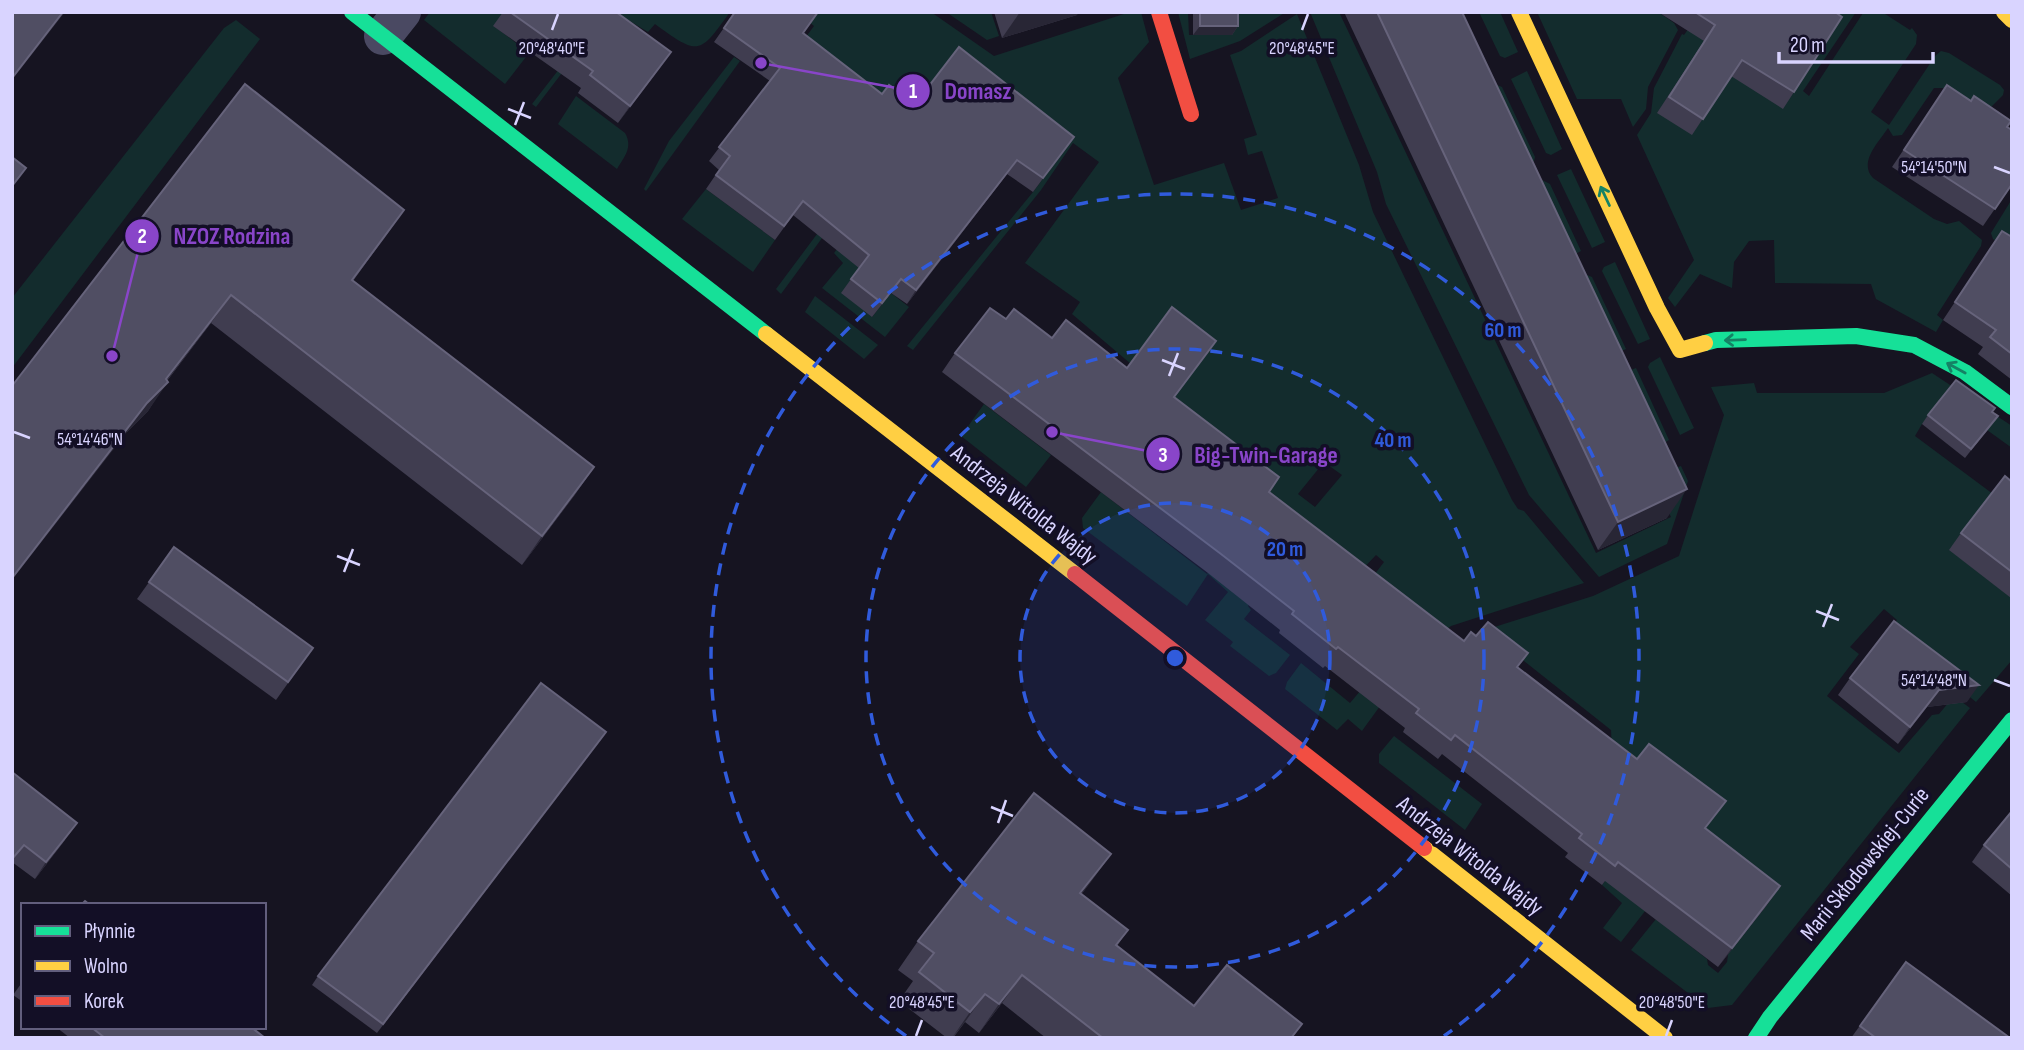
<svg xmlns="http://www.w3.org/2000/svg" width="2024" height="1050" font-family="'Sofia Sans Condensed',sans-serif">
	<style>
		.green { fill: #132c2d; fill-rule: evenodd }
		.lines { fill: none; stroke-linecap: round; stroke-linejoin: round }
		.street { stroke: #4a4962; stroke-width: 38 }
		.fast { stroke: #16e098; stroke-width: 16 }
		.slow { stroke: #ffcf43; stroke-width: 16 }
		.jam { stroke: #f24e42; stroke-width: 16 }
		.wall { fill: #403d50 }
		.shaded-wall { fill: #282635 }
		.building { fill: #504e63; stroke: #66637b; stroke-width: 2 }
		.oneway { stroke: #158265 }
		.ticks { fill: none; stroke: #d9d4ff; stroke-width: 2.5 }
		.ring { fill: none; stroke: #305bdc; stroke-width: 3.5; stroke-dasharray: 12 9 }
		.labels { text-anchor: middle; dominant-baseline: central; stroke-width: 7; stroke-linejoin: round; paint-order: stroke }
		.street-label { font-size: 23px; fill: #d9d4ff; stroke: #130f26 }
		.ticks-label { font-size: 18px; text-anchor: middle; fill: #d9d4ff; stroke: #130f26; stroke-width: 7; stroke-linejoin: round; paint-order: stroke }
		.centre { fill: #305bdc; stroke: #130f26; stroke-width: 3.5 }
		.ring-label { font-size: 21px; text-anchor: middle; font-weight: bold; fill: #305bdc; stroke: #130f26; stroke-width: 7; stroke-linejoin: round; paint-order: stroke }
		.leader { fill: none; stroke: #8945c9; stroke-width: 2.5 }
		.callout-dot { fill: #8945c9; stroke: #130f26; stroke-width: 2.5 }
		.mark-label { font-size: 21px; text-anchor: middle; font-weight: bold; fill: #fff }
		.callout-label { font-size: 24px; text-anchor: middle; font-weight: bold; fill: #8945c9; stroke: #130f26; stroke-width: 7; stroke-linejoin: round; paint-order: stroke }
	</style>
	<rect width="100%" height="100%" fill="#161421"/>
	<g class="green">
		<path d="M430,12h74l-10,14 35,27 -24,31 -81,-64z"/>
		<path d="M580,12h150c-31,43 -31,44 -75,12l-7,8 -20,-12 -24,31 -17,-11 -51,67 -4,-3 62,-80z"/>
		<path d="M797,12h134l63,44 136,-44h11l8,30 -31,36 36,107 70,-22 17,47 37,-12 -16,-47 -14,4 -4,-16 13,-4 -27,-80 11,-4 56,-37 62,151 14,47 139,288 6,9 6,2 60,72 -133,43c-35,26 -63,70 -89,105l-14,-12 -11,11 -52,-41 2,-7 14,-19 49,40 65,-77 -47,-43 16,-21 -8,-7 -19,20 -57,-38 -52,69 3,4 -7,9 46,36 -14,18 -7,3 -39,-30 3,-4 -28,-22 23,-28 -20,-18 -21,32 -104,-78 -1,-10 19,-26 106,82 32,-41 -80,-118 51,-65 -79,14 -59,-50 8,-12 -55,-39 74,-101 -26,-19 -32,47 -128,160 -6,-4 126,-154 32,-43 -39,-29 -166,149 12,48 19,-24 18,14 -24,30 -63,-49 21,-25 -9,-10 61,-79 -23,-4 -91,124 -5,-5 132,-177 -32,-23 -35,48 -44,-88 17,-23zM1324,462l18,13 -27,32 -17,-13z"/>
		<path d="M946,12h45l8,24 -12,4z"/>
		<path d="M1178,12h10l1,23h43v-23h54l-46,29 -50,18z"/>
		<path d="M1310,12h29l257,541 75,-36 -19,-41 29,-10 7,15 -21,63 -68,33 -70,-82 -143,-291 -9,-32z"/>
		<path d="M1479,12h21l18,40 -13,6 -5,-2z"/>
		<path d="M1537,12h121l16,11 4,7 -30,57 -2,22 -13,18 -12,-28h-44z"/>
		<path d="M1710,12h146l-53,79 6,5 54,-83 19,-1 28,18 2,-2 5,7 -1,9 -45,68 18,13 46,-69 6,-5 8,2 51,32 4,5 -1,5 -12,12 -24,-2 -23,-17h-10l-32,47 -9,1 -5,-8c-9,14 -30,34 -15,50l61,41 13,5 12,-3 23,19 -1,6 -44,69 6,5 -7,12 -60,-33 -5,-15 -96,-1 -1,-43 -25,1 -15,21 -2,26 -32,-14 -25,33 -7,-9 26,-38 -57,-125 14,-22 3,-25 28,-54 2,1 12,-17z"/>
		<path d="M236,20l24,19 -248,329v-70l212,-270z"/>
		<path d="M734,57l6,4 -94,130 -2,-2 25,-48z"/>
		<path d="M1527,71l35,78 -11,6 -5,-2 -35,-74z"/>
		<path d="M1497,85l5,2 33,70 -1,4 -20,9 -39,-75z"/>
		<path d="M576,96l49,37c8,14 0,23 -8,36l-59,-45z"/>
		<path d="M1571,169l34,73 -13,6 -35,-73z"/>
		<path d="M1542,180l8,4 31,67 -26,14 -36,-74z"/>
		<path d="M706,189l69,51 -22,32 -71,-53z"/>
		<path d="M2012,199v52l-19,-12 -2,-6z"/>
		<path d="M1615,262l35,77 -12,5 -36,-73 2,-4z"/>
		<path d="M1587,275l5,2 34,72 -27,12 -35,-76z"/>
		<path d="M815,296l63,49 -14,14 -59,-47z"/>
		<path d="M1660,357l34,71 -14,7 -32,-68 2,-4z"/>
		<path d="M1636,368l33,72 -20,13 -33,-77z"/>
		<path d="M1932,373l80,53v22l-25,-18 4,-5 -69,-1 -7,12 78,58 -43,56 62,48v62l-36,42 -87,-71 8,-11 -13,-11 -34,38 9,7 -32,42 72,57 33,-38 7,-1 15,-18 16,12 -238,297 -24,3 -77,-58 25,-31 51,40 1,6 10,8 9,-11 1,-7 -72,-58 -35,45 -18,-14 19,-25 -20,-18 3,-4 7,-130 -1,-21 -126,-100 108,-34 86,-40 45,-141 -13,-28 43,-4 3,10h127z"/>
		<path d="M984,404l67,51 -25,32 -65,-51z"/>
		<path d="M1394,736l88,68 -17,26 -86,-67v-9z"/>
	</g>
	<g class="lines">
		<path class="street" d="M383,36l19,-24"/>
		<g class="fast">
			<path d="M352,12l414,322"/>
			<path d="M1705,343l11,-3 140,-4 58,9 51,27 47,35"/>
			<path d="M1756,1038l14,-21 242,-297"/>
		</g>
		<g class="slow">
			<path d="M1519,12l138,296 23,42 25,-7"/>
			<path d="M2004,12l8,8"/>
			<path d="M766,334l309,240"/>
			<path d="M1424,848l241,190"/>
		</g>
		<g class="jam">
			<path d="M1159,12l32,102"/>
			<path d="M1075,574l349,274"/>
		</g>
	</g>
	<g class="wall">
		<path d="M503,12h113l55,40 -53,71 -40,-30 3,-5 -88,-62z"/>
		<path d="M735,12l68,21 79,61 33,10 159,33 -41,55 -26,-18 -100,130 -16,-11 -19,24 -31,-24 18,-25 -66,-53 -18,25 -69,-51 13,-19 -10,-9 61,-80 -56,-39z"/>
		<path d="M994,12h84l-1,3 -75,23z"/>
		<path d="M1193,12h45v14l-6,9h-39z"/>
		<path d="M1344,12h118l205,506 -69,32z"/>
		<path d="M1658,12h177l-41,80 -11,17 -52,-33 -39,59 -35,-22 47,-72z"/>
		<path d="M1947,85l60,42 5,57 -29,42 -91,-59z"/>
		<path d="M404,210l-51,71 241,186 -20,29 -52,69 -311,-242 -44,58 -19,30 -21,21 -115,-46z"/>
		<path d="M2002,231l10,6v143l-34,-26 5,-7 -40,-27z"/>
		<path d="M1006,319l121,49 75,-8 -28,38 95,94 195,149 53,27 189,161 61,76 -49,62 -113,-86 -3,4 -37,-28 3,-4 -126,-99 -4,5 -35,-27 2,-4 -80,-62 -2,2 -44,-35 1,-3 -72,-57 -266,-201 13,-19z"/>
		<path d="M1992,412l-1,13 -26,33 -43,-34 6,-9z"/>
		<path d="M2012,482v116h-1l-62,-48 12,-17z"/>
		<path d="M174,547l139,101 -37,52 -139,-101z"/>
		<path d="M1850,678l117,24 -40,5 -29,37 -60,-49z"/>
		<path d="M606,732l-229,301 -65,-48 6,-9z"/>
		<path d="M12,772l53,68 -30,39 -23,-17z"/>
		<path d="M2012,811v85l-40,-34 12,-17z"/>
		<path d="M1111,854l-30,41 47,35 -11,16 77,60 108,18 -10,14h-246l-44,-35 -23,30 -14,-11 -12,16h-6l-48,-37 14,-20 -15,-11 20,-29z"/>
		<path d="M1906,962l104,76h-159z"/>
		<path d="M23,981v21l-10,-7z"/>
		<path d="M56,1027h195l14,11h-195z"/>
	</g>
	<g class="shaded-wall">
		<path d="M63,12h2l-53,68v-2z"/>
		<path d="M1020,12h58l-1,3 -75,23z"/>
		<path d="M1200,26h38l-6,9h-39z"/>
		<path d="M671,52l-12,17 -41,54 12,-17z"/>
		<path d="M1017,160l-10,14 -100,130 9,-14z"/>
		<path d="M404,210l-20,29 -53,69 21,-28z"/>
		<path d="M231,295l-20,28 -53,69 10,-10 -20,29 -21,21 -115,148v-2z"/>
		<path d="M594,467l-20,29 -52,69 20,-29z"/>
		<path d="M1687,489l-20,29 -69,32 20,-28z"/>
		<path d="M1979,685l-12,17 -40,5 -29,37 12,-17 29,-37z"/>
		<path d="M77,823l-12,17 -30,39 11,-17z"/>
		<path d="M1111,854l-20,28 -31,40 20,-29z"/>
		<path d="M1780,886l-13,19 -49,62 14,-19z"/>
		<path d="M1022,975l-20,28 -23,30 20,-29z"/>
		<path d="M985,994l-20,28 -13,16 18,-26z"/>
	</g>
	<g class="building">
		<path d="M12,12h51l-51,66z"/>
		<path d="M510,12h106l55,40 -41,54 -40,-31 3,-4z"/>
		<path d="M735,12h83l-15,21 79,61 7,-9 26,19 44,-57 115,90 -31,41 -26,-18 -101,130 -15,-11 -19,24 -31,-24 18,-24 -66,-54 -19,25 -68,-51 14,-19 -11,-9 61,-79 -56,-40z"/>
		<rect x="1200" y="12" width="38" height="14"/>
		<path d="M1377,12h85l225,477 -69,33z"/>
		<path d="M1695,12h140l7,5 -48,75 -52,-32 -39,59 -34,-22 46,-72z"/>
		<path d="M245,84l159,126 -52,70 242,187 -52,69 -311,-241 -65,84 2,3 -21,21 -135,175v-192z"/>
		<path d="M1947,85l24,16 3,-5 37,25 -4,6 5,3v54l-17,25 -91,-59z"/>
		<path d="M12,157l14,11 -14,18z"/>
		<path d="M2002,231l10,6v117l-22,-17 6,-7 -41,-28z"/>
		<path d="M1172,307l44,34 -42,56 105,80 -10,15 195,149 7,-9 5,4 12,-14 40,31 -11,14 120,92 12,-15 77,57 -21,27 75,58 -48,62 -114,-86 -3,4 -36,-28 3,-4 -127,-99 -4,5 -35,-27 3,-4 -81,-62 -2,2 -44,-35 2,-3 -73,-57 -266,-201 35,-45 16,11 8,-10 38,29 14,-18 61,48z"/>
		<path d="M1956,380l39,28 -3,4 6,4 -27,33 -43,-34z"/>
		<path d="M2005,476l7,6v90l-51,-39z"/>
		<path d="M174,547l139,101 -25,34 -139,-100z"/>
		<path d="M1894,621l85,64 -40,5 -29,37 -60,-49z"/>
		<path d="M541,683l65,49 -223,292 -65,-48z"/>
		<path d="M12,772l65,51 -31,39 -22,-17 -12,14z"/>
		<path d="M1034,793l77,61 -31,39 48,37 -12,15 78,61 33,-41 75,59 -11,14h-188l-81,-63 -23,29 -14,-10 -15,18 -51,-40 15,-19 -16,-12z"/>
		<path d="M2012,811v58l-28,-24z"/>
		<path d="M85,901l5,4h-9z"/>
		<path d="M1906,962l104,76h-134l-16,-12z"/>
		<path d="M91,1027h160l14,11h-160z"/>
	</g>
	<defs><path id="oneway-shaft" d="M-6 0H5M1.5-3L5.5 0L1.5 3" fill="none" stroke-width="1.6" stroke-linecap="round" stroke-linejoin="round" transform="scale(1.75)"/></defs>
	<g class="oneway">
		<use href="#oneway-shaft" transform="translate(1605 196) rotate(-115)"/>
		<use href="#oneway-shaft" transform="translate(1735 340) rotate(178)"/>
		<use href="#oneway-shaft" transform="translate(1956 368) rotate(-151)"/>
	</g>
	<path class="ticks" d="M552,30l6,-16M1302,30l6,-16M508,109l23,9M515,125l9,-23M1994,167l16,6M1162,360l23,9M1169,376l9,-23M14,432l16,6M337,556l23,9M344,572l9,-23M1816,611l23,9M1823,627l9,-23M1994,680l16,6M991,807l22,9M998,823l8,-23M916,1036l6,-16M1666,1036l6,-16"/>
	<circle cx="1175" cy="658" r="155" fill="#305bdc" fill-opacity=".12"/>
	<g class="ring">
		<circle cx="1175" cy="658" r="155"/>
		<circle cx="1175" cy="658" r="309"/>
		<path d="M906 1036A464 464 0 1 1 1444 1036"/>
	</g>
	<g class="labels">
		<g class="street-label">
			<text transform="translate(1024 505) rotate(38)">Andrzeja Witolda Wajdy</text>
			<text transform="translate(1470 856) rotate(38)">Andrzeja Witolda Wajdy</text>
			<text transform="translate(1865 864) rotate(-51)">Marii Skłodowskiej-Curie</text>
		</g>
	</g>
	<g class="ticks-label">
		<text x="552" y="54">20°48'40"E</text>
		<text x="1302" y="54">20°48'45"E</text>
		<text x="1934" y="173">54°14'50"N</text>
		<text x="90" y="445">54°14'46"N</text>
		<text x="1934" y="686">54°14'48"N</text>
		<text x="922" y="1008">20°48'45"E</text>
		<text x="1672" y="1008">20°48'50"E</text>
	</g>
	<circle cx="1175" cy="658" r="10" class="centre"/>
	<g class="ring-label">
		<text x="1503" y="337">60 m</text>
		<text x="1393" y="447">40 m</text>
		<text x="1285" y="556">20 m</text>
	</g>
	<path class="leader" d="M761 63L913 91M112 356L142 236M1052 432L1163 454"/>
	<g class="callout-dot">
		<circle cx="761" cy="63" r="7"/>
		<circle cx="112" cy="356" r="7"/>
		<circle cx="1052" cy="432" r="7"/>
		<circle cx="913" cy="91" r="18"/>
		<circle cx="142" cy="236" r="18"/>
		<circle cx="1163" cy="454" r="18"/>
	</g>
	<g class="mark-label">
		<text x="913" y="98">1</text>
		<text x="142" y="243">2</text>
		<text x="1163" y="462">3</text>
	</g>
	<g class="callout-label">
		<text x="978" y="99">Domasz</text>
		<text x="232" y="244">NZOZ Rodzina</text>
		<text x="1266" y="463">Big-Twin-Garage</text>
	</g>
	<rect width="2024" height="1050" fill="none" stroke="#d9d4ff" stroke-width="28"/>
	<rect x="21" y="903" width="245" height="126" fill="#130f26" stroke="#625e7d" stroke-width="2"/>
	<rect x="35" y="926" width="35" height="10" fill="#16e098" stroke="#625e7d" stroke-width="2"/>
	<text x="84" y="938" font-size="21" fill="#d9d4ff">Płynnie</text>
	<rect x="35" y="961" width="35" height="10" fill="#ffcf43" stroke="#625e7d" stroke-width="2"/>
	<text x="84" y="973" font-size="21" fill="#d9d4ff">Wolno</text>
	<rect x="35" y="996" width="35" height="10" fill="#f24e42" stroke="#625e7d" stroke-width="2"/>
	<text x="84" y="1008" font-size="21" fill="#d9d4ff">Korek</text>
	<path d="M1779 52v10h154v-10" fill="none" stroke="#d9d4ff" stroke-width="3.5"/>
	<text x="1790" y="52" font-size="21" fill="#d9d4ff" stroke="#130f26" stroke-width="5" paint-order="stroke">20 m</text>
</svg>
